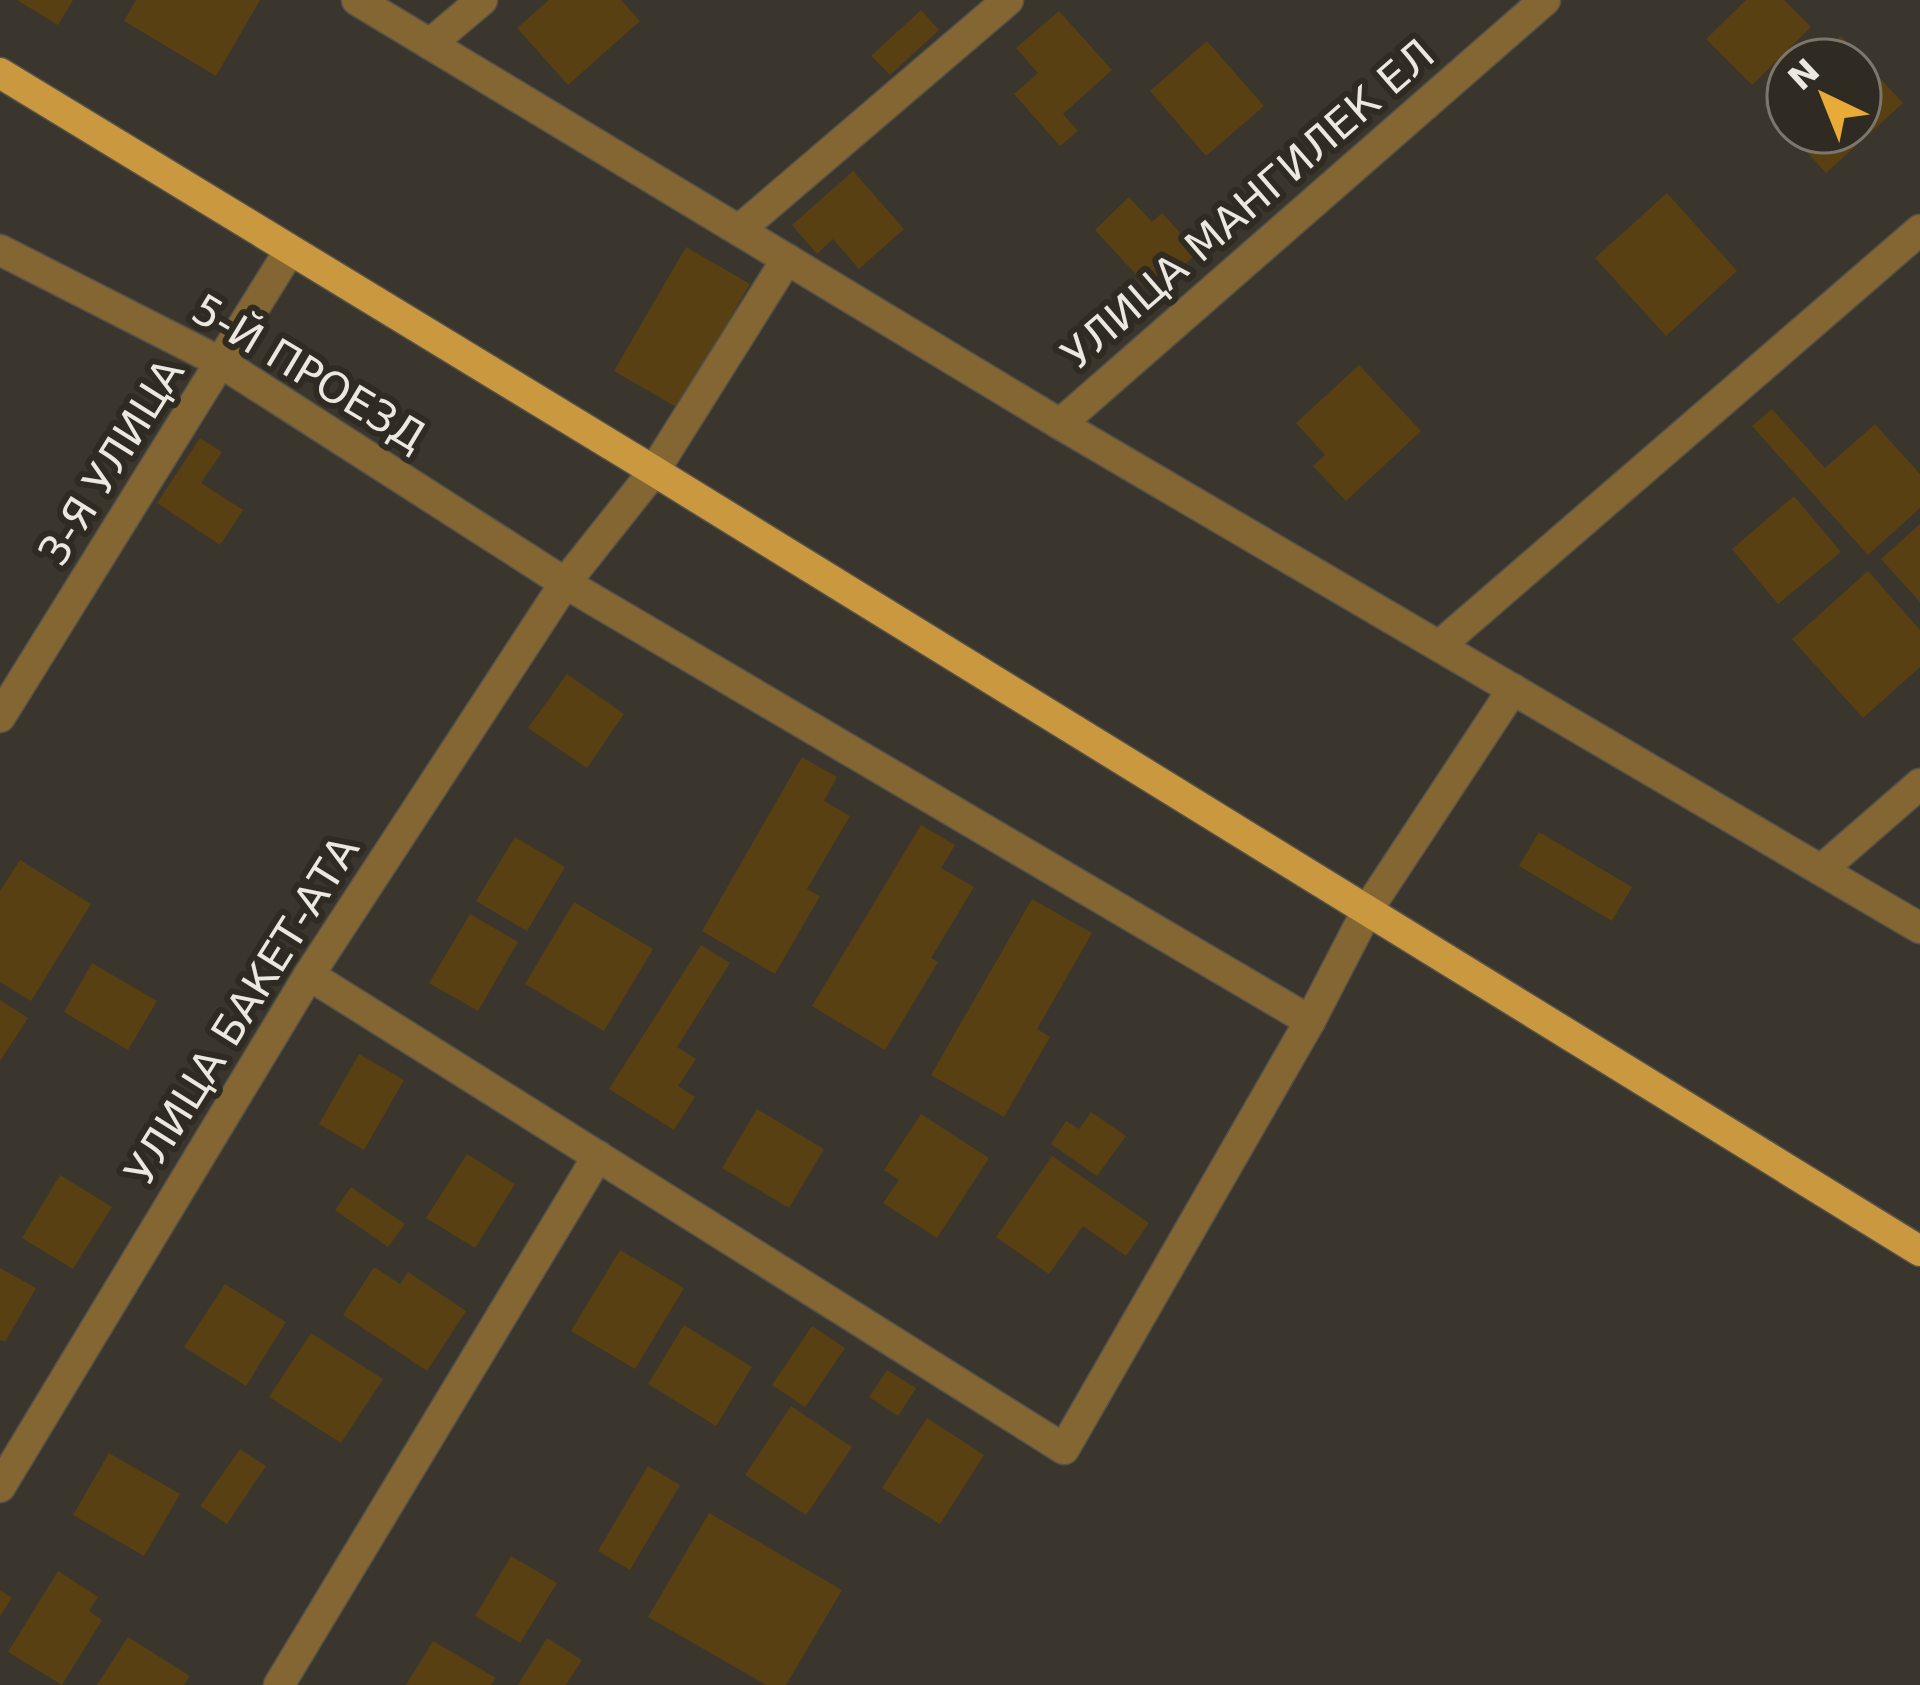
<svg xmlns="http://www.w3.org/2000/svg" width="1920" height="1685" font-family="'DejaVu Sans',sans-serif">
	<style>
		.building { fill: #594012 }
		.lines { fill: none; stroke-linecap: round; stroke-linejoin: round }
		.street-casing { stroke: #56524a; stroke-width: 33 }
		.primary-casing { stroke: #56524a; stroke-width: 33 }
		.street { stroke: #846633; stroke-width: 30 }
		.primary { stroke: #c9983f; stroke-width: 30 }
		.labels { text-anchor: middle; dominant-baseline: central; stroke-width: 12; stroke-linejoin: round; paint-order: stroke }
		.street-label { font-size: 42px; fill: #ebe8e2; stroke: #2f2b23 }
	</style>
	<rect width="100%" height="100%" fill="#3a352d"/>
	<g class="building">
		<path d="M17,0h56l-15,25z"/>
		<path d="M136,0h124l-44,76 -92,-55z"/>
		<path d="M549,0h72l19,21 -72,64 -51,-57z"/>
		<path d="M1746,0h38l27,27 -59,58 -46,-46z"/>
		<path d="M921,10l18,20 -49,45 -19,-19z"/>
		<path d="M1059,11l53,59 -49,44 15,17 -18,15 -46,-52 24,-21 -22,-25z"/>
		<path d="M1841,36l62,67 -77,70 -37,-41h71v-72h-46z"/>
		<path d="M1207,41l57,65 -58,50 -56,-65z"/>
		<path d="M1788,84v47l-24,-26z"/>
		<path d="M853,171l51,58 -45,40 -26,-30 -16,15 -25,-29z"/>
		<path d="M1667,193l70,78 -71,65 -71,-78z"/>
		<path d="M1129,197l23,25 10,-9 36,39 -44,42 -59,-64z"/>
		<path d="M686,247l64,37 -72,124 -64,-37z"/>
		<path d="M1359,365l62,66 -75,70 -33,-35 12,-11 -29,-32z"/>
		<path d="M1772,409l53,59 50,-44 45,50v34l-52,47 -116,-129z"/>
		<path d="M200,438l22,14 -21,31 42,27 -23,35 -63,-42z"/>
		<path d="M1794,496l47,56 -63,52 -46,-55z"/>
		<path d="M1920,524v78l-39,-43z"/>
		<path d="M1868,571l52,59v37l-57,51 -71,-79z"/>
		<path d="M567,674l57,40 -37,54 -59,-40z"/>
		<path d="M802,757l35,20 -13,24 26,15 -43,73 13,7 -45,78 -73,-43z"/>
		<path d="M921,825l34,20 -14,23 33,19 -43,71 7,4 -53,88 -73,-44z"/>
		<path d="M1539,832l93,55 -20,34 -93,-55z"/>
		<path d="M515,837l50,30 -38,64 -51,-30z"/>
		<path d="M20,860l71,44 -60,97 -31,-19v-91z"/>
		<path d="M1032,899l60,34 -55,96 13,8 -46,80 -73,-42z"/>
		<path d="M574,902l79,47 -49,82 -79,-47z"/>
		<path d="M470,914l48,28 -40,69 -49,-28z"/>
		<path d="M701,945l29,18 -53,84 19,12 -18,27 17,11 -21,33 -65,-41z"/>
		<path d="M92,963l65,38 -29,49 -64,-38z"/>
		<path d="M0,1000l28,18 -28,43z"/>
		<path d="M359,1054l45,26 -40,70 -45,-26z"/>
		<path d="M757,1109l67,40 -35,59 -67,-40z"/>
		<path d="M1091,1112l35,24 -29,40 -46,-32 15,-23 13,8z"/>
		<path d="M921,1114l68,44 -52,80 -54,-35 16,-23 -15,-10z"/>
		<path d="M467,1154l48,30 -40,64 -49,-30z"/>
		<path d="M1052,1156l97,67 -23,33 -43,-30 -34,48 -53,-37z"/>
		<path d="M60,1175l52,32 -39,62 -51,-31z"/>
		<path d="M351,1187l54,37 -17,23 -53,-37z"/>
		<path d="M620,1250l64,38 -49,81 -64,-38z"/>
		<path d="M374,1267l26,17 8,-12 58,39 -39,60 -84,-56z"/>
		<path d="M0,1268l36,20 -31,54 -5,-2z"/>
		<path d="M225,1284l61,38 -40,64 -62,-39z"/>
		<path d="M684,1325l68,42 -36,59 -68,-42z"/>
		<path d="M812,1326l33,22 -40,59 -33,-22z"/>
		<path d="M311,1333l72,46 -42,64 -72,-46z"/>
		<path d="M887,1370l29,18 -18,28 -29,-19z"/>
		<path d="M791,1406l61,41 -46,68 -61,-40z"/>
		<path d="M927,1418l57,37 -44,69 -58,-36z"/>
		<path d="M240,1449l26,17 -39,58 -27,-18z"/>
		<path d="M109,1453l71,41 -36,62 -71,-41z"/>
		<path d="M648,1466l32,19 -50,85 -32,-19z"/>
		<path d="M709,1513l133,77 -56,95h-20l-118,-68z"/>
		<path d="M511,1556l46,27 -37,60 -45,-27z"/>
		<path d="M58,1571l40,26 -9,14 13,9 -40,65 -54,-33z"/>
		<path d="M0,1590l12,8 -12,18z"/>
		<path d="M128,1637l62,39 -6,9h-87z"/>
		<path d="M547,1638l35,22 -16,25h-48z"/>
		<path d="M433,1641l63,37 -5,7h-85z"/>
	</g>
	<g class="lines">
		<g class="street-casing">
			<g id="street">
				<path d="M357,0l703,424 860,504"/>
				<path d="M430,44l52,-44"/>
				<path d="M739,230l269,-230"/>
				<path d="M0,250l222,113 343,220 745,438 -246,428 -755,-474"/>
				<path d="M1060,424l485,-424"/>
				<path d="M1439,646l481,-416"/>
				<path d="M0,717l290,-467"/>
				<path d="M1821,870l99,-86"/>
				<path d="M1310,1021l58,-112 145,-220"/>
				<path d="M0,1487l309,-512 256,-392 89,-112 133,-212"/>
				<path d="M279,1685l319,-529"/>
			</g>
		</g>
		<g class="primary-casing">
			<path id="primary" d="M0,73l654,398 1266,780"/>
		</g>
		<use href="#street" class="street"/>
		<use href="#primary" class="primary"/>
	</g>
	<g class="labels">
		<g class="street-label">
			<text transform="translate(1248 204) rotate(-41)">УЛИЦА МАНГИЛЕК ЕЛ</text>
			<text transform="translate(309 373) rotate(31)">5-Й ПРОЕЗД</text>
			<text transform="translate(111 462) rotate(-58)">3-Я УЛИЦА</text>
			<text transform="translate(242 1010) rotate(-58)">УЛИЦА БАКЕТ-АТА</text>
		</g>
	</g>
	<g transform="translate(1824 96) rotate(317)"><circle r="57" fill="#2f2b23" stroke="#7a776f" stroke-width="3"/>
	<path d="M0-9L21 45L0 30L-21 45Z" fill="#e8ab37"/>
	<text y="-18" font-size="33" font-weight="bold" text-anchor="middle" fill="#ebe8e2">N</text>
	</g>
</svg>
